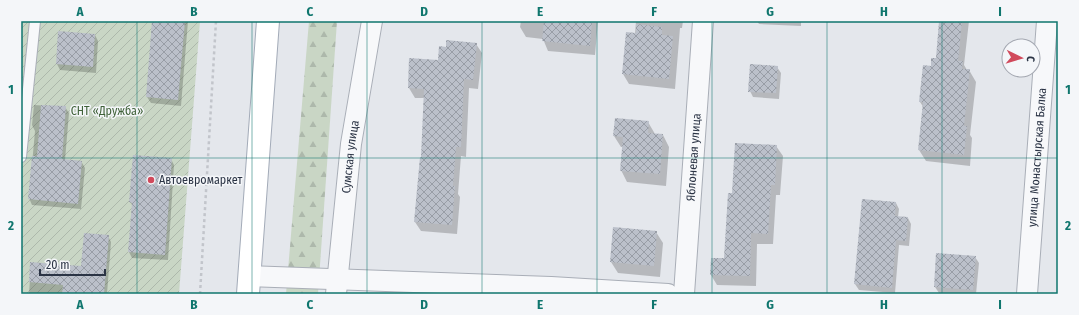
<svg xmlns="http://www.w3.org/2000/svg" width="1079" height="315" font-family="'Fira Sans Condensed',sans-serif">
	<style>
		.forest { fill: url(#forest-firs) }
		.garden { fill: url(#garden-furrows) }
		.shadow { fill: #0003 }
		.building { fill: url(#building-cross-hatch) }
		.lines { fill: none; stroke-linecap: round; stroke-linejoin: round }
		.service-casing { stroke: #a9aeb7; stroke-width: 12 }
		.minor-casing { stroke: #a9aeb7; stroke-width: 22 }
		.primary-casing { stroke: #a3abb8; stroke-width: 24 }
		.path { stroke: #c2c5cb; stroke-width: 2.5; stroke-dasharray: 3 3; stroke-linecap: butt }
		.service { stroke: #f7f8fa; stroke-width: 10 }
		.minor { stroke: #f7f8fa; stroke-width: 20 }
		.primary { stroke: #fff; stroke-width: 22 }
		.grid { fill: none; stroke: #0f766e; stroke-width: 1; stroke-opacity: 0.55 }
		.poi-dot { fill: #d1495b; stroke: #f4f6f9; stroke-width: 1.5 }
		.labels { text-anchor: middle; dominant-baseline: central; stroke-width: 3; stroke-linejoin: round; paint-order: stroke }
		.park-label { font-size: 12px; fill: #3f6138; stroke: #f4f6f9 }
		.street-label { font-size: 12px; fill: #2b3445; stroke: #f4f6f9 }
		.poi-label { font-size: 12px; fill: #2b3445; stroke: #f4f6f9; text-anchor: start }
		.neatline { fill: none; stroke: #0f766e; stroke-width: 1.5 }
		.grid-label { font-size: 13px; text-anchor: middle; font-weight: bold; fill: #0f766e }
	</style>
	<defs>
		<pattern id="forest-firs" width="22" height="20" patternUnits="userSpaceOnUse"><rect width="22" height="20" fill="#c9d6c5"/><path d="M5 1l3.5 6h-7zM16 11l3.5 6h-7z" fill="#adb8ab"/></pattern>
		<pattern id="garden-furrows" width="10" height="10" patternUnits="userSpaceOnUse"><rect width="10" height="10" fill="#c9d6c5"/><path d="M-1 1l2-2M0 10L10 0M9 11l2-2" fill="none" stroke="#adb8ab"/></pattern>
		<pattern id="building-cross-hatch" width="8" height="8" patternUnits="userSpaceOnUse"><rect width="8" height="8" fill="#bbc0ca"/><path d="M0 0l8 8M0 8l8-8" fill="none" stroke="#989da6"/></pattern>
	</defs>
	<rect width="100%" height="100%" fill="#e4e7ec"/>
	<path class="forest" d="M309,21h28l-19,273h-32z"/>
	<path class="garden" d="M21,21h179l-21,273h-158z"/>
	<g class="shadow">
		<path d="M153,21h35l-7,85 -30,-3 -4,-6z"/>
		<path d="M521,21h77l-3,34 -47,-4 -5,-12 -17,-2 -6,-10z"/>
		<path d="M636,21h47l-1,7h-2l-5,61 -46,-5 -6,-10 4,-41 8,1z"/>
		<path d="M757,21h44v5l-42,-2z"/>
		<path d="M940,21h29l-5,44 3,5h2l7,12 -6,53 2,3 -2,28 -44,-5 -7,-11 5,-42 -4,-6 11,-35 6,-7z"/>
		<path d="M95,35l3,6 -2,32 -36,-3 -3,-6z"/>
		<path d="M476,44l6,9 -4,36 -9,-1 -3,69 -5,-1 -3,38 2,3 -3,37 -36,-3 -6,-9 7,-64 3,-60h-10l-6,-10 30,-27 8,-13z"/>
		<path d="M777,67l4,6 -2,26 -26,-2 -3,-6z"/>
		<path d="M21,92l2,3 -2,39z"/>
		<path d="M34,105l31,2 4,6 -4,47 16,1 4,7 -4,41 -49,-4 -3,-7 6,-67 -3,-6z"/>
		<path d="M648,122l7,12 8,1 6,12 -3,39 -39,-4 -6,-12 2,-23h-2l-7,-11z"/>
		<path d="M776,146l7,10 -3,39h-4l-3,49h-16l-1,42 -39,-1 -6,-10 14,-16 8,-65z"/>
		<path d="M171,159l3,6 -6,95 -36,-2 -3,-6 4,-46 -3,-4z"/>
		<path d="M863,200l33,3 3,6 -1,8 10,1 3,6 -2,22 -10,-1 -4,48 -36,-3 -4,-6z"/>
		<path d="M656,232l7,11 -3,34 -42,-4 -7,-11z"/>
		<path d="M108,236l3,6 -4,52h2h-80l2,-31 51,4z"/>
		<path d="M975,257l4,6 -3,31 -37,-1 -4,-6z"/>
	</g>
	<g class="building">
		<path d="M152,21h33l-7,79 -32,-3z"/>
		<path d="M544,21h48l-2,25 -48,-5z"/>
		<path d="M939,21h23l-4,40h5l-1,8h8l-6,57h3l-3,29 -46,-5 5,-48h-4l4,-37 8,1v-8h5z"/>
		<path d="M636,24l26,3v8l11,1 -4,43 -47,-5 4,-42 10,1z"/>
		<path d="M58,31l37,3 -2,33 -37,-3z"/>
		<path d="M446,40l31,3 -4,37 -9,-1 -3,68h-5l-3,39h2l-3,39 -38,-3 6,-65h1l3,-68 -16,-1 1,-30 29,2 1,-14 7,1z"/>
		<path d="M750,64l28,2 -2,27 -28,-1z"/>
		<path d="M41,105l25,1 -4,53 20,2 -4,43 -50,-5 4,-43h5z"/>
		<path d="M615,118l34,3 -1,12 15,1 -3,40 -40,-3 3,-34 -10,-1z"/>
		<path d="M735,143l42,2 -2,40h-4l-3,49 -17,-1 -1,43 -40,-1 1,-17h13l4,-65h4z"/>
		<path d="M133,155l39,3 -7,97 -37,-3 4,-49 -3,-1z"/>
		<path d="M862,199l34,3 -1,14 13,1 -2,24 -10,-1 -4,48 -38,-4z"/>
		<path d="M613,227l44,4 -3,35 -44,-4z"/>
		<path d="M84,233l25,2 -5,59h-42l1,-9 -34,-3 1,-20 51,4z"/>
		<path d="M936,253l40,3 -3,34 -39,-3z"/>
	</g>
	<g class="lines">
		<g class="service-casing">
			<path id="service" d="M21,157l14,-136"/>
		</g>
		<g class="minor-casing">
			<g id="minor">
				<path d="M250,276l301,11 117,7"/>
				<path id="s1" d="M336,294l15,-150 21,-123"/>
				<path id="s2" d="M684,294l19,-273"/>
				<path id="s3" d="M1027,294l20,-273"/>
			</g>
		</g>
		<g class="primary-casing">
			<path id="primary" d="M248,294l20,-273"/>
		</g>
		<path class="path" d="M200,294l16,-273"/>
		<use href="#service" class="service"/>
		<use href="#minor" class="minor"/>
		<use href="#primary" class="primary"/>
	</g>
	<path class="grid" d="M137,21v273M252,21v273M367,21v273M482,21v273M597,21v273M712,21v273M827,21v273M942,21v273M21,158h1037"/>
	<circle class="poi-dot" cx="151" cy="180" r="4"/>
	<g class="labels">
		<g class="park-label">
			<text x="107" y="111">СНТ «Дружба»</text>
		</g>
		<g class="street-label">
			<text stroke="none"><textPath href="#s1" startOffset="138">Сумская улица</textPath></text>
			<text stroke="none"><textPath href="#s2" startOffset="137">Яблоневая улица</textPath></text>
			<text stroke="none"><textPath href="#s3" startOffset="137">улица Монастырская Балка</textPath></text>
		</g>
		<g class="poi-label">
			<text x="159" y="180">Автоевромаркет</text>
		</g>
	</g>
	<rect width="1079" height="315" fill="none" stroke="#f4f6f9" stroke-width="44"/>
	<g transform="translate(1021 58) rotate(95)"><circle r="19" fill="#f4f6f9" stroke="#a4a8b1"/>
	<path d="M0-3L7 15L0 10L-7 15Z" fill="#d1495b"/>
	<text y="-6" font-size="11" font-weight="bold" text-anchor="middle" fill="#2b3445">С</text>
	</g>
	<path d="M40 269v6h65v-6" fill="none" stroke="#2b3445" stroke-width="2"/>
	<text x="46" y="269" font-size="12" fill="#2b3445" stroke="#f4f6f9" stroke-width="3" paint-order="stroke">20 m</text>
	<rect x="22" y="22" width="1035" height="271" class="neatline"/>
	<g class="grid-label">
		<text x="80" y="16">A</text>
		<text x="194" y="16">B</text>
		<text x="310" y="16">C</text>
		<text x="424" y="16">D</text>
		<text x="540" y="16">E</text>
		<text x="654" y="16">F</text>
		<text x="770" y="16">G</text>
		<text x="884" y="16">H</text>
		<text x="1000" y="16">I</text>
		<text x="11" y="94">1</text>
		<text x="1068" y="94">1</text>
		<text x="11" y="230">2</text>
		<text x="1068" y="230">2</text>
		<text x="80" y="309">A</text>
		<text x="194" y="309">B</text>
		<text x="310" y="309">C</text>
		<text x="424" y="309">D</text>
		<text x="540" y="309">E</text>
		<text x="654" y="309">F</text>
		<text x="770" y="309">G</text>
		<text x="884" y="309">H</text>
		<text x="1000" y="309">I</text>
	</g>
</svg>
